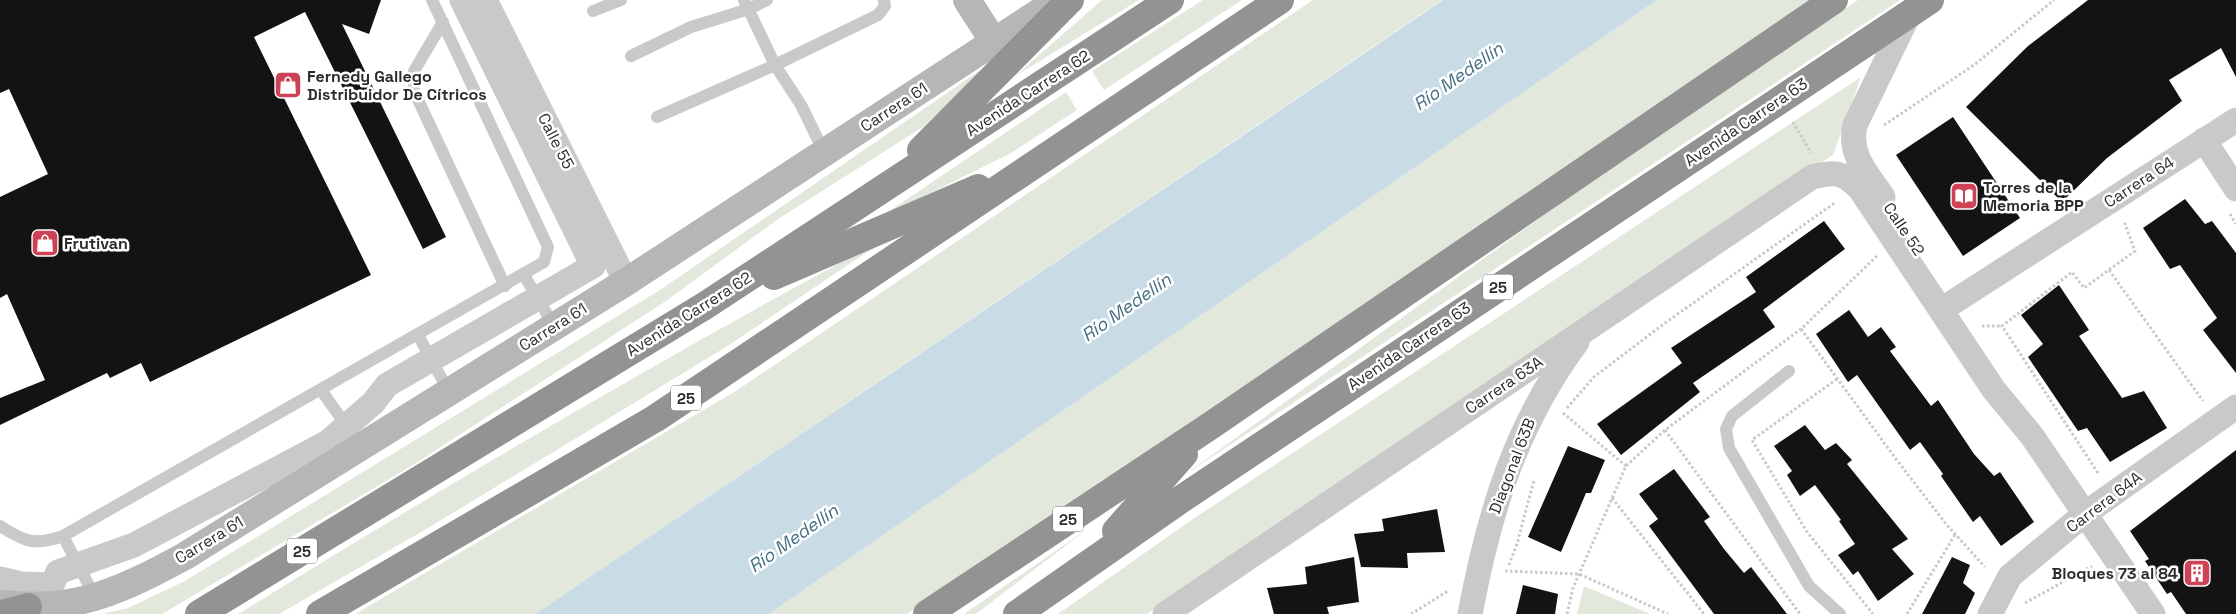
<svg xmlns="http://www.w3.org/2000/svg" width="2236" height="614" font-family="'Space Grotesk',sans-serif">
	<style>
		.green { fill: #e2e8db }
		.water { fill: #c9dce5 }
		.building { fill: #131313 }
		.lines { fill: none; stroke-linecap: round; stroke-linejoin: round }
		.path { stroke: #c9c9c9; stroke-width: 3; stroke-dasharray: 2.5 2.5; stroke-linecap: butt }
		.lane { stroke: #c9c9c9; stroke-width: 12 }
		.street { stroke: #c9c9c9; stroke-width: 25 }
		.secondary { stroke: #b6b6b6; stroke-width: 28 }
		.highway { stroke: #939393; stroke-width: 28 }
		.labels { text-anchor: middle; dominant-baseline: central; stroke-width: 5; stroke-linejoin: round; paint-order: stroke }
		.shield { fill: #fff; stroke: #6b6b6b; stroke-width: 1 }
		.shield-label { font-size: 15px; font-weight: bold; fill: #2c2c2c }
		.poi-label { font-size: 16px; font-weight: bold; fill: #2c2c2c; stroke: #fff; text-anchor: start }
		.street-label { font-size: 16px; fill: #2c2c2c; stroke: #fff }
		.water-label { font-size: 18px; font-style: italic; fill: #456e82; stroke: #fff }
	</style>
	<rect width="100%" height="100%" fill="#fff"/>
	<g class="green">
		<path d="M1102,0h37l-125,77z"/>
		<path d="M1203,0h39l-138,90 -12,-19z"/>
		<path d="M1313,0h129l-907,614h-180l381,-223z"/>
		<path d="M1657,0h156l-906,614h-138z"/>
		<path d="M1858,0h42l-717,476 379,-274z"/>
		<path d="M998,58l-75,69 -145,92 -112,82 -253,164 -251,149h-60l26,-6 57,-27 475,-291z"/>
		<path d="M1861,77l-28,78 -380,252 -306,207h-89l135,-95z"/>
		<path d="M1066,92l11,18 -66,43 -135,67z"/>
		<path d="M894,234l-168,113 -293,178 -154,89h-41c216,-133 432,-261 656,-380z"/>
		<path d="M1089,528l-113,86h-12z"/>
		<path d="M1584,586l66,28h-73z"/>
	</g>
	<path class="water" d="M1443,0h214l-888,614h-234z"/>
	<g class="building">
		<path d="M0,0h381l-12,34 -27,-10 104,213 -23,12 -118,-237 -51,25 117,238 -221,107 -9,-19 -31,15 -3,-5 -107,52v-27l45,-18 -38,-86 -7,4v-101l48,-23 -39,-85 -9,4z"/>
		<path d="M2088,0h148v77l-15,-29 -52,32 13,21 -75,57 -45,44 -96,-95 62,-61z"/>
		<path d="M1953,117l67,101 -57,38 -67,-101z"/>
		<path d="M2185,199l20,25 7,-3 24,32v120l-33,-43 14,-12 -37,-53 -10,4 -27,-41z"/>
		<path d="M1824,221l21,28 -82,61 12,17 -82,56 7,9 -79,63 -24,-31 85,-61 -11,-15 85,-56 -10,-15z"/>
		<path d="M2059,285l30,45 -10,6 43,62 22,-7 23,37 -57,34 -23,-34 -9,3 -50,-74 15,-13 -22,-29z"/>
		<path d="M1849,310l19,27 13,-10 15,20 -6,4 41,55 7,-6 36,54 20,22 6,-4 34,50 -33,24 -21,-30 -7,6 -32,-46 2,-2 -23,-32 -10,8 -53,-75 -9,7 -32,-48z"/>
		<path d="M1805,425l20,25 11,-7 16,17 -5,4 61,75 -16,10 22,25 -36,27 -20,-30 -5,4 -15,-20 17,-11 -16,-23 2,-1 -26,-35 -15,11 -13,-21 5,-4 -18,-25z"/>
		<path d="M1568,446l37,14 -14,33h-5l-25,59 -33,-15z"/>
		<path d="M2236,450v164h-50l-15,-22 -4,2 -22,-33 4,-2 -19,-28z"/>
		<path d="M1674,469l36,48 -6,4 20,28 20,24 7,-6 36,47h-73l-65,-88 9,-7 -19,-25z"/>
		<path d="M1437,509l8,43 -38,1 1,15 -47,-1 -7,-33 30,-3 -2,-12z"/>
		<path d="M1354,557l5,45 -32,5 2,7h-55l-7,-26 40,-4 -2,-17z"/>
		<path d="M1952,557l18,8 -7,18 12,10 -7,15 -3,6h-43z"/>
		<path d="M1523,585l35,9 -3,20h-39z"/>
	</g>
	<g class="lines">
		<g class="path">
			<path d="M1793,122l18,31"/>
			<path d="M1884,125l90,-60 80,-65"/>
			<path d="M2230,214l6,10"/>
			<path d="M2109,270l94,131"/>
			<path d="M1982,326h20"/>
			<path d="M1801,329l95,130 50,65 39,43"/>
			<path d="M1837,379l-85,61 55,92 66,82"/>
			<path d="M1567,408l27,-31 71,-54 171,-121"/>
			<path d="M1563,413l63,53"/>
			<path d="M1665,430l135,184"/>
			<path d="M2098,473l-96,-147 70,-54 12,16 51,-37 -10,-27 1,-1"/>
			<path d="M1612,498l92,116"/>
			<path d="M1509,565l8,-21 17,-64"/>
			<path d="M1505,571l74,3 89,40"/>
			<path d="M2025,603l67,-37"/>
			<path d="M1411,614l37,-23"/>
			<path d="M1567,614l6,-26 53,-122 39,-36 136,-101 76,-73"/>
			<path d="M1907,614l49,-81"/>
		</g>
		<g class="lane">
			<path d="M744,0l31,65 26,40 23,47"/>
			<path d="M593,11l28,-11"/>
			<path d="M443,22l-29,49v20l91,195"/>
			<path d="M631,56l60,-29 58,-18 18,-9"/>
			<path d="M657,117l118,-52 103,-50 7,-9 -1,-6"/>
			<path d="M524,275l30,51"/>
			<path d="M418,335l31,57"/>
			<path d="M1789,371l-57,45 -6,13 3,19 80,138 31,28"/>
			<path d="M321,390l27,38"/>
			<path d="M0,526c25,16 34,20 63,10l481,-274 4,-15 -116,-247"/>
			<path d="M63,536l32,61"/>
		</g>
		<g class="street">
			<path d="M485,0l141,282"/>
			<path d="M2204,140l32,49"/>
			<path d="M1883,197c-16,-24 -35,-42 -28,-72l54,-111"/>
			<path d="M1941,310l295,-190"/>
			<path d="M0,579l21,5 31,1 6,-13 76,-27 194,-103 45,-39 14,-18 206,-119 -131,-266"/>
			<path d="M1165,614l647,-437c24,-6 31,-5 48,12l134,201 38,46 121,178"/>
			<path d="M1470,614c19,-101 45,-188 107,-272"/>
			<path d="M1990,614l20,-38 76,-63 150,-106"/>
		</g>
		<g class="secondary">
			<path d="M967,0l27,42"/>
			<path d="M4,604c72,9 120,-15 181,-48l441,-274 432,-282"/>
		</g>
		<g class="highway">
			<path d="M921,150l149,-150"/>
			<path d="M774,276l204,-88"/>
			<path d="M1116,531l68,-77"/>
			<path d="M2,614l26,-7"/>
			<path d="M199,614l507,-309 464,-305"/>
			<path d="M320,614l336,-196 624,-418"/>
			<path d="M927,614l283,-188 624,-426"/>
			<path d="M1017,614l163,-114 750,-500"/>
		</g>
	</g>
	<defs>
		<g id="shop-square" transform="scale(1.4375)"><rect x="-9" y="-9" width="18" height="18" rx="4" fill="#cd4355" stroke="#fff"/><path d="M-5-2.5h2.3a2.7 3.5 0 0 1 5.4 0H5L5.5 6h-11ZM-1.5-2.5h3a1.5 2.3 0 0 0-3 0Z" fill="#fff"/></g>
		<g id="library-square" transform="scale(1.4375)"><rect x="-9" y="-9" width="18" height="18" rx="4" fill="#cd4355" stroke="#fff"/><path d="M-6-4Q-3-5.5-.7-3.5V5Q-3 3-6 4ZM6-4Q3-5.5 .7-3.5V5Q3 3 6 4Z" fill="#fff"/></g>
		<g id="building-square" transform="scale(1.4375)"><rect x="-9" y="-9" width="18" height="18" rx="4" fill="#cd4355" stroke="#fff"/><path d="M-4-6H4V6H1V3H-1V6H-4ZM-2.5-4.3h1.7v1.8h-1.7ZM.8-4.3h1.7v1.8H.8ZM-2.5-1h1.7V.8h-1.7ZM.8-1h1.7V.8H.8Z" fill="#fff"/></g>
	</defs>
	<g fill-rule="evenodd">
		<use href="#shop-square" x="288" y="85"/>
		<use href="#library-square" x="1964" y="196"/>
		<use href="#shop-square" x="45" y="243"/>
		<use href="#building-square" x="2197" y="573"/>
	</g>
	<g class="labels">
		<g class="shield">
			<rect x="1483" y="274.5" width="30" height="25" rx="4"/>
			<rect x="671" y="385.5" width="30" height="25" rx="4"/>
			<rect x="1053" y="506.5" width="30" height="25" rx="4"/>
			<rect x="287" y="538.5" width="30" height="25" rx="4"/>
		</g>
		<g class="shield-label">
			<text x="1498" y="287">25</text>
			<text x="686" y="398">25</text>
			<text x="1068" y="519">25</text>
			<text x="302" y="551">25</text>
		</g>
		<g class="poi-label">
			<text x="307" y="76">Fernedy Gallego<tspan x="307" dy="18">Distribuidor De Cítricos</tspan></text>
			<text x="1983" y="187">Torres de la<tspan x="1983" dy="18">Memoria BPP</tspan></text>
			<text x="64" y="243">Frutivan</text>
			<text x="2178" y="573" text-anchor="end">Bloques 73 al 84</text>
		</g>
		<g class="street-label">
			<text transform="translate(1028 93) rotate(-33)">Avenida Carrera 62</text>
			<text transform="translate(894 107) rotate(-33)">Carrera 61</text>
			<text transform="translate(1746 122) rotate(-34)">Avenida Carrera 63</text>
			<text transform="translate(556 141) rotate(63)">Calle 55</text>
			<text transform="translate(2139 182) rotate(-33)">Carrera 64</text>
			<text transform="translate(1904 229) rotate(56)">Calle 52</text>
			<text transform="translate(689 314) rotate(-32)">Avenida Carrera 62</text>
			<text transform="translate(553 327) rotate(-32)">Carrera 61</text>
			<text transform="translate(1409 346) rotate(-34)">Avenida Carrera 63</text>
			<text transform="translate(1504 385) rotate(-34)">Carrera 63A</text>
			<text transform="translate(1512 466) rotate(-69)">Diagonal 63B</text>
			<text transform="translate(2104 502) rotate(-37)">Carrera 64A</text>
			<text transform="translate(209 540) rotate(-31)">Carrera 61</text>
		</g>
		<g class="water-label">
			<text transform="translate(1458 76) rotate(-35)">Río Medellín</text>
			<text transform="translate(1126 307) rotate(-35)">Río Medellín</text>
			<text transform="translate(793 538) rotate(-35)">Río Medellín</text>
		</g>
	</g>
</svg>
